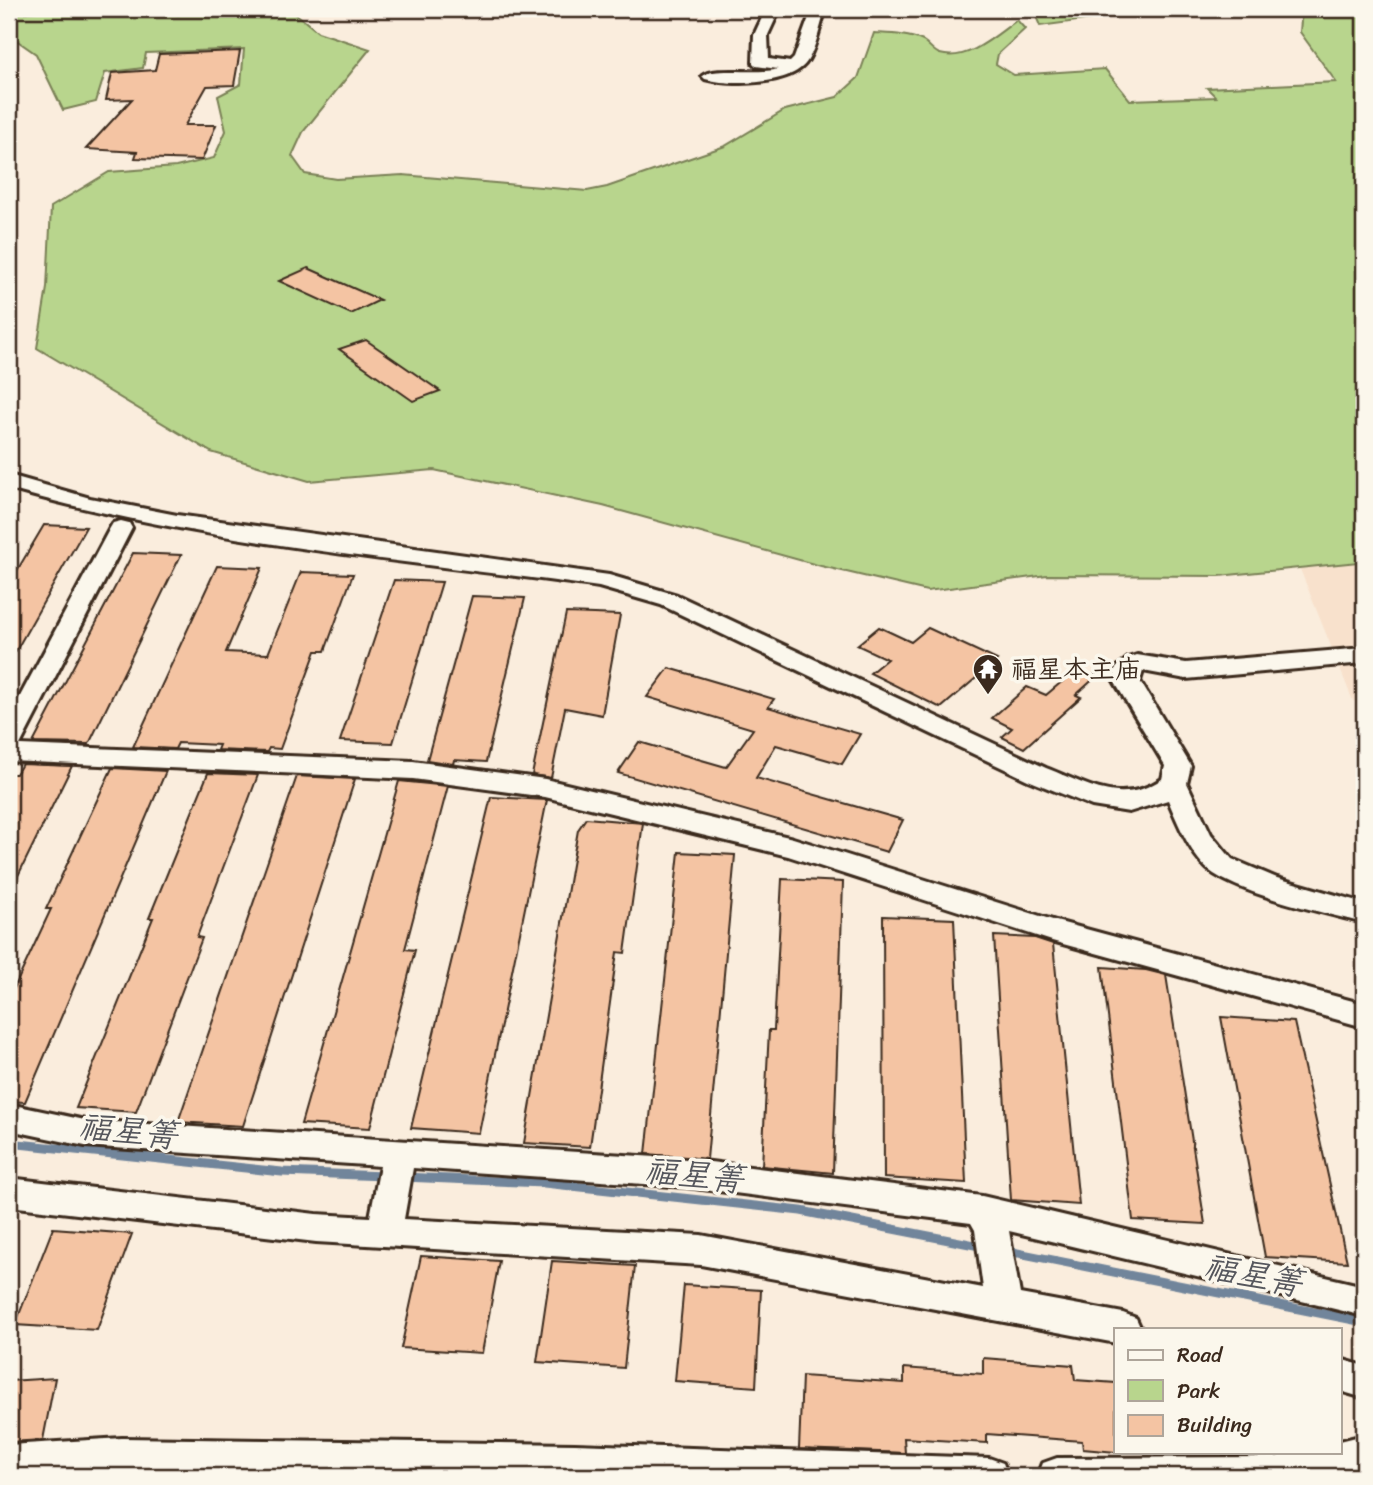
<svg xmlns="http://www.w3.org/2000/svg" width="1373" height="1485" font-family="Sriracha,'LXGW WenKai TC',sans-serif">
	<style>
		.built { fill: #f8e1cc }
		.green { fill: #b8d58d; stroke: #7a8056; stroke-width: 2 }
		.lines { fill: none; stroke-linecap: round; stroke-linejoin: round }
		.stream { stroke: #71859b; stroke-width: 9 }
		.building { fill: #f4c4a3; stroke: #3b2a1e; stroke-width: 2 }
		.street-casing { stroke: #3b2a1e; stroke-width: 6 }
		.street { fill: #fbf7ec; fill-rule: evenodd }
		.labels { text-anchor: middle; dominant-baseline: central; stroke-width: 7; stroke-linejoin: round; paint-order: stroke }
		.poi-label { font-size: 26px; fill: #3b2a1e; stroke: #fbf7ec; text-anchor: start }
		.near-water-label { font-size: 33px; font-style: italic; fill: #56575d; stroke: #fbf7ec }
	</style>
	<rect width="100%" height="100%" fill="#faeddd"/>
	<filter id="ink" filterUnits="userSpaceOnUse"><feTurbulence type="fractalNoise" baseFrequency=".0143" numOctaves="2"/><feDisplacementMap in="SourceGraphic" scale="14" xChannelSelector="R" yChannelSelector="G"/><feConvolveMatrix kernelMatrix="1 2 1 2 8 2 1 2 1" color-interpolation-filters="sRGB"/></filter>
	<g filter="url(#ink)">
		<path class="built" d="M1359,562l5,2v136l-11,1 -53,-132z"/>
		<g class="green">
			<path d="M57,9h104l17,6 17,-6h95l28,23 52,17 -67,83 -11,24 13,18 31,5 67,-4 184,16 20,-4 118,-41 60,-36 52,-13 21,-19 16,-45c16,1 34,1 49,8 6,3 10,11 17,13 28,8 56,-19 77,-34l8,9 -27,25 -2,10 18,11 91,-6 25,31 86,-3 -9,-9 129,-6 -36,-50 2,-23h62v555l-6,-2 -139,14 -172,-1 -120,16 -106,-25 -218,-60 -169,-36 -125,11 -98,-29 -174,-104 10,-60 4,-81 58,-35 67,-5 38,-9 12,-27 -8,-35 23,-12 3,-35 -98,4 -3,15 -38,5 -9,29 -33,8 -27,-56 -27,-19v-21z"/>
			<path d="M1033,9h135l-128,17z"/>
		</g>
		<g class="lines">
			<g class="stream">
				<path d="M9,1143l273,29 102,4"/>
				<path d="M403,1177l141,6 257,28 184,36"/>
				<path d="M1003,1250l361,72"/>
			</g>
		</g>
		<g class="building">
			<path d="M240,51l-6,34 -27,1 -22,39h31l-14,35 -67,-2 2,-6 -51,-3 46,-50 -26,1 6,-27 43,-3 4,-16z"/>
			<path d="M308,268l72,32 -29,14 -72,-33z"/>
			<path d="M366,340l74,51 -27,10 -74,-52z"/>
			<path d="M44,525l42,2 -77,136v-79z"/>
			<path d="M133,553l48,2 -92,189 -56,-1z"/>
			<path d="M217,566l45,2 -36,84 42,2 33,-82 52,2 -28,77h-9l-36,98 -11,-1 -2,4 -50,-2 2,-5 -41,-2 -3,6 -42,-2z"/>
			<path d="M394,580l48,2 -49,161 -53,-2z"/>
			<path d="M472,596l53,2 -39,164 -32,-2 -1,4 -26,-4z"/>
			<path d="M566,613l54,2 -18,100 -37,-7 -14,70 -19,-3z"/>
			<path d="M879,627l32,15 17,-14 69,32 -56,48 -71,-35 17,-14 -30,-14z"/>
			<path d="M669,668l105,31 -6,8 92,27 -18,30 -66,-19 -20,33 147,42 -16,32 -269,-79 21,-31 87,25 27,-38 -106,-32z"/>
			<path d="M1071,674l27,1 -22,20 5,2 -57,51 -22,-11 10,-9 -20,-10 35,-31 19,8z"/>
			<path d="M22,764l50,2 -63,128v-120h7z"/>
			<path d="M112,768l54,3 -141,331 -16,-1v-102l42,-90h-5z"/>
			<path d="M208,773l50,2 -61,162 5,1 -66,174 -60,-4 77,-190h-4z"/>
			<path d="M297,776l58,3 -112,347 -65,-4z"/>
			<path d="M399,781l49,5 -43,163 10,1 -45,178 -69,-4z"/>
			<path d="M491,797l56,3 -68,333 -68,-5z"/>
			<path d="M586,818l57,5 -18,130 -8,-1 -27,195 -66,-4 54,-313z"/>
			<path d="M679,852l56,3 -28,304 -61,-5z"/>
			<path d="M782,879l61,3 -10,291 -71,-7 7,-136h5z"/>
			<path d="M883,916l71,3 12,264 -82,-5z"/>
			<path d="M994,936l41,2 18,6 26,261 -68,-5z"/>
			<path d="M1102,967l44,3 20,5 39,249 -72,-4z"/>
			<path d="M1221,1017l73,5 53,240 -82,-5z"/>
			<path d="M53,1228l79,6 -35,96 -82,-5z"/>
			<path d="M421,1256l78,5 -17,92 -81,-5z"/>
			<path d="M552,1261l83,5 -11,102 -87,-6z"/>
			<path d="M684,1285l77,5 -5,97 -81,-6z"/>
			<path d="M983,1358l90,7 2,15 41,3v69l-33,-3 -1,-8 -95,-7v9l-83,-5 1,15 -106,-4 3,-73 102,7v-15l79,6z"/>
			<path d="M55,1378l-12,62 -34,2v-61z"/>
		</g>
		<g class="lines">
			<g class="street-casing">
				<g id="street">
					<path d="M766,9h14l-12,26 1,24 21,3 4,-4 18,-49h14c-6,16 -9,36 -18,51 -15,26 -78,26 -103,19l-3,-3c12,-10 57,-1 76,-7l-22,-3 -3,-3 1,-28z"/>
					<path d="M9,475l81,23 87,17 432,60 68,20 369,173c42,16 74,39 116,11l3,-13 -51,-85 1,-12 13,-11 9,-3 49,8 178,-15v15l-178,16 -43,-8 -3,10 51,85 -4,17 24,51 21,25 45,19 87,25v20c-43,-11 -113,-26 -150,-49 -22,-14 -36,-51 -46,-74l-39,12 -37,-6 -64,-26 -367,-175 -62,-18c-196,-27 -400,-44 -590,-98z"/>
					<path d="M121,521l8,2 3,5 -112,217 393,16 132,18 248,59 263,83 308,83v23l-312,-86 -264,-85 -243,-59 -132,-18 -404,-18v-44l101,-189 3,-5z"/>
					<path d="M9,1104l76,16 602,39 295,37 382,90v30l-355,-85 11,63 103,19 13,5 5,11h-25v14l-415,-78 -385,-23 -307,-36v-28l307,36 54,3 10,-51 -295,-20 -76,-16zM413,1168l274,19 284,36 4,7 8,58 -282,-53 -297,-16z"/>
					<path d="M1340,1359l24,7v32l-24,-7z"/>
					<path d="M1364,1435v35l-23,6h-303l5,-13 14,-5 218,-1 22,-5h43v-11z"/>
					<path d="M122,1438l453,6 414,14 14,5 5,13h-688l-198,-2 -113,2v-31z"/>
				</g>
			</g>
			<use href="#street" class="street"/>
		</g>
	</g>
	<defs>
		<g id="temple-pin" transform="scale(1.575)"><path d="M0 17L-7.5 6A9.5 9.5 0 1 1 7.5 6Z" fill="#3b2a1e" stroke="#fbf7ec"/><path d="M0-6L5-2H3V0L6.5 2.5H4V6H1.5V3h-3V6H-4V2.5H-6.5L-3 0V-2H-5Z" fill="#fff"/></g>
	</defs>
	<g fill-rule="evenodd">
		<use href="#temple-pin" x="988" y="669"/>
	</g>
	<g class="labels">
		<g class="poi-label">
			<text x="1011" y="669">福星本主庙</text>
		</g>
		<g class="near-water-label">
			<text transform="translate(128 1131) rotate(6)">福星箐</text>
			<text transform="translate(694 1175) rotate(6)">福星箐</text>
			<text transform="translate(1253 1275) rotate(11)">福星箐</text>
		</g>
	</g>
	<rect width="1373" height="1485" fill="none" stroke="#fbf7ec" stroke-width="35"/>
	<rect x="18" y="18" width="1338" height="1450" fill="none" stroke="#3b2a1e" stroke-width="2.5" filter="url(#ink)"/>
	<rect x="1114" y="1328" width="228" height="126" fill="#fbf7ec" stroke="#aea59a" stroke-width="2"/>
	<rect x="1128" y="1350" width="35" height="10" fill="#fbf7ec" stroke="#aea59a" stroke-width="2"/>
	<text x="1177" y="1362" font-size="21" fill="#3b2a1e">Road</text>
	<rect x="1128" y="1380" width="35" height="21" fill="#b8d58d" stroke="#aea59a" stroke-width="2"/>
	<text x="1177" y="1398" font-size="21" fill="#3b2a1e">Park</text>
	<rect x="1128" y="1415" width="35" height="21" fill="#f4c4a3" stroke="#aea59a" stroke-width="2"/>
	<text x="1177" y="1432" font-size="21" fill="#3b2a1e">Building</text>
</svg>
